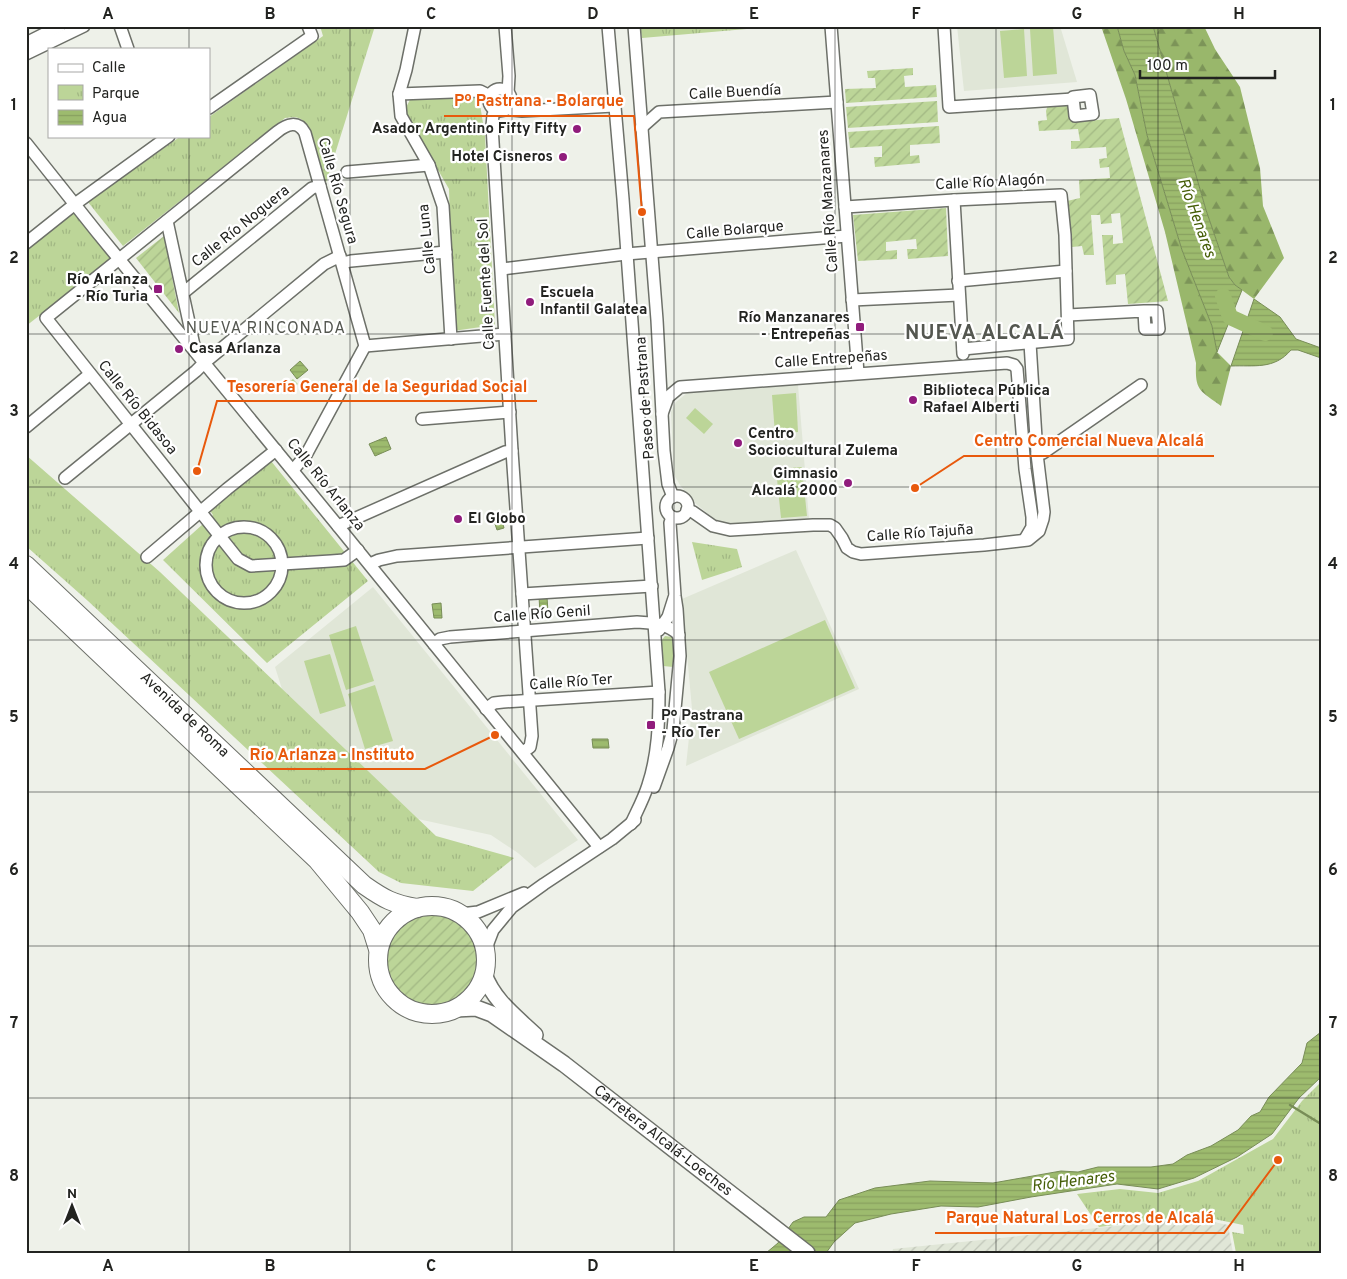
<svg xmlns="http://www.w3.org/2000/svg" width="1347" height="1279" font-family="Overpass,sans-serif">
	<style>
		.built { fill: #e0e6d7 }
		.industrial { fill: url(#industrial-furrows) }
		.grass { fill: #bcd598 }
		.forest { fill: url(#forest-firs) }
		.park { fill: url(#park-tufts) }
		.garden { fill: url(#garden-furrows) }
		.water { fill: url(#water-rules); stroke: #788d57 }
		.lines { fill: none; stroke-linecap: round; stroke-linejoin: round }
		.stream { stroke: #788d57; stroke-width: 2.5 }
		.river { stroke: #9dbb6e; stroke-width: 16 }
		.street-casing { stroke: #6d7069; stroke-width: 14 }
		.secondary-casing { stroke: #6d7069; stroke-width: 18 }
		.primary-casing { stroke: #6d7069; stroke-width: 20 }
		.street { stroke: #fff; stroke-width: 11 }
		.secondary { stroke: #fff; stroke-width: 15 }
		.primary { stroke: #fff; stroke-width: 18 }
		.grid { fill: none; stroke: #222320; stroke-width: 1; stroke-opacity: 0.55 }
		.poi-dot { fill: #901c7c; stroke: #fff; stroke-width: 2 }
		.labels { text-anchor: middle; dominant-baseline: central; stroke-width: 4.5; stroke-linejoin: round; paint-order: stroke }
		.street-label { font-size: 15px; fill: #222320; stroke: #fff }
		.poi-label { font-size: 15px; font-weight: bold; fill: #222320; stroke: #fff; text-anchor: start }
		.water-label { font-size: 16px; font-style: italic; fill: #455e07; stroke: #fff }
		.neighbourhood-label { font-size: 16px; letter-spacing: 1px; fill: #545750; stroke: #fff }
		.district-label { font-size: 20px; font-weight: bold; letter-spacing: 1px; fill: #545750; stroke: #fff }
		.leader { fill: none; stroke: #e8590c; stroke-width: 2 }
		.callout-dot { fill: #e8590c; stroke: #fff; stroke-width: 2 }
		.callout-label { font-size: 16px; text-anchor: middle; font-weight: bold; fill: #e8590c; stroke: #fff; stroke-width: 4.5; stroke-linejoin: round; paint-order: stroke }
		.neatline { fill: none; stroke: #222320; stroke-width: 2 }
		.grid-label { font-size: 16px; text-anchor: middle; font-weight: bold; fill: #222320 }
	</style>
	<defs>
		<pattern id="industrial-furrows" width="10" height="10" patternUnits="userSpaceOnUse" patternTransform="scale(1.25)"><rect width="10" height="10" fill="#e0e6d7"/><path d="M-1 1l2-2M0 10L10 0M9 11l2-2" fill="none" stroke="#c0c5b8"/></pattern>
		<pattern id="forest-firs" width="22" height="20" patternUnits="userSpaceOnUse" patternTransform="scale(1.25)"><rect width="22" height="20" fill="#99b76b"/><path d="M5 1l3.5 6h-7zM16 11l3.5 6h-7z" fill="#7c9458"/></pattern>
		<pattern id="park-tufts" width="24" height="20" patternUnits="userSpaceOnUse" patternTransform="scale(1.25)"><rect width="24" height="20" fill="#bcd598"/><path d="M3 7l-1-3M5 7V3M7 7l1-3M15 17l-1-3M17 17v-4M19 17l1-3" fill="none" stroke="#a1b783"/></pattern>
		<pattern id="garden-furrows" width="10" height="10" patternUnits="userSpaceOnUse" patternTransform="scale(1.25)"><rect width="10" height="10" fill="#bcd598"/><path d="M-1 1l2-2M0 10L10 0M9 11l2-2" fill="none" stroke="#a1b783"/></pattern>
		<pattern id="water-rules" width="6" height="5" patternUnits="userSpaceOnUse" patternTransform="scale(1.25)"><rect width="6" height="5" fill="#9dbb6e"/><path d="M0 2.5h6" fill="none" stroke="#87a05f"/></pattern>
	</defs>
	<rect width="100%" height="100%" fill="#eef1e9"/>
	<g class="built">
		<path d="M957,26h103l17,56 -113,9z"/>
		<path d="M798,385l11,134 -75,5 -12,-2 -8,-3 -19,-16 -15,-18 -6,-10 -3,-63 5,-10 11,-9z"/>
		<path d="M796,550l63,139 -173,77 6,-57 -10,-110z"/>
		<path d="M373,587l205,253 -43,28 -17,-15 -27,-18 -73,-16 -136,-130 -7,-22z"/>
	</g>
	<path class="industrial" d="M1195,1218l33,7 5,28h-341l1,-4z"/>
	<g class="grass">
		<path d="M1053,27l4,47 -24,2 -3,-47z"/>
		<path d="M1024,29l3,47 -23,2 -4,-47z"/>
		<path d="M293,379l5,5 -11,8 -5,-5z"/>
		<path d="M796,393l2,39 -23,2 -3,-39z"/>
		<path d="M695,408l18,16 -9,10 -18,-16z"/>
		<path d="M802,467l5,49 -26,2 -5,-49z"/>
		<path d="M825,620l30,68 -116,51 -30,-67z"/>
		<path d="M356,626l18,55 -28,9 -17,-55z"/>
		<path d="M665,636l7,1c4,7 4,23 1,30l-10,-1c-4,-9 -5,-23 2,-30z"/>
		<path d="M330,654l16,52 -26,8 -16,-53z"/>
		<path d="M375,685l18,56 -28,8 -17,-55z"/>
	</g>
	<g class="forest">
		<path d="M1101,26h16l7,25 11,24 12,60 35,115 30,76 5,26 14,14 -10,40c-22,-16 -26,-15 -25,-43l-31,-131 -39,-133z"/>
		<path d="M1153,26h51l11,23 25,38 20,81 3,38 21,52 -30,41 -19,-14 -6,-8 -23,-67z"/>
	</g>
	<g class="park">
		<path d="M320,26h55l-50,160 -19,-62c-6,-8 -12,-7 -21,-6l-162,128 -35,-44 93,-66h28v-19l114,-81z"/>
		<path d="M640,26h143l-141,12z"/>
		<path d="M411,98h68l6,38 10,189 -42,6 -4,-142 -45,-78z"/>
		<path d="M75,210l36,50 -85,66v-75z"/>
		<path d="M26,455l134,117 276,264 78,22 -41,33 -72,-8 -22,-11 -291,-271 -62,-55z"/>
		<path d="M271,461l97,120 -101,82 -104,-103 50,-45 -4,-6z"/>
		<path d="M692,542l45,7 5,18 -40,13z"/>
		<path d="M1321,1082v171h-85l-4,-21 12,2 -1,-9 -48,-10 -96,12 -22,-33 43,-5 38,4 40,-12 75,-42 29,-38z"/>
	</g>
	<g class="garden">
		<path d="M913,68v7l-9,1 1,11 31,-2 1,12 -91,6 -1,-14 31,-1 -1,-10h-7l-1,-7z"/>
		<path d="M1067,100l3,19 6,3 43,-4 49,183 -40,3 -3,-30 -9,1v9l-10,1 -4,-50h11v9l10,-1 -3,-30 -9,1 1,9 -11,1 -1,-9h-9l3,40h-10l-2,-9 -10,1 -5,-46 13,-3 -1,-18 31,-2 -1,-11 -9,1 -1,-9 8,-1 -1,-11 -35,2v-8h9l-2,-12 -39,2 -1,-10 9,-1 -1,-9 3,-10z"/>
		<path d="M937,101l1,21 -90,6 -2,-21z"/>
		<path d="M939,126l1,17 -30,2v11l9,-1 1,8 -45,4 -1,-10h8v-11l-32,2 -2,-16z"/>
		<path d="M946,208l2,48 -40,3 -1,-10h10l-1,-10 -30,3v9l11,-1v9l-39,2 -5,-46z"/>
		<path d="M164,236l15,77 -43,-55z"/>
		<circle cx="432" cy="959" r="46"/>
	</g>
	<g class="water">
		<path d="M1117,26h36l53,184 23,67 6,8 7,5 -25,62 -5,-26 -30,-76 -35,-115 -12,-60 -11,-24z"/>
		<path d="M1254,299l26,18 16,22 25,9v10l-23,-8h-7c-17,20 -37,15 -60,16z"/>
		<path d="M300,361l8,9 -11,9 -7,-9z"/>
		<path d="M386,437l5,12 -16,7 -6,-12z"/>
		<path d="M500,513l4,15 -7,2 -5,-15z"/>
		<path d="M539,597h8l1,15 -8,1z"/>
		<path d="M441,603l1,15h-8l-2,-14z"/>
		<path d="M592,739h16l1,9h-16z"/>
		<path d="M1321,1032v45l-22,21 -27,36 -35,23 -43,21 -36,11 -41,-5 -86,13 -53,10 -37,-1 -50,8 -36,9 -21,19 -8,11h-60l12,-10 15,-21 11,-5h22l13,-17 36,-12 55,-7 63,2 68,-12 17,1 20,-5h53l22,-3 14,-9 24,-9 27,-16 13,-14 9,-4 9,-15 33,-34 5,-20z"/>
	</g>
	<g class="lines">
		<path class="stream" d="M1290,1105l31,19"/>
		<path class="river" d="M1223,296l7,21 35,16"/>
		<g class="street-casing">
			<g id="street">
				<path d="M120,26l8,23"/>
				<path d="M415,26l-9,44 -7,24 2,22 28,49 14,41 8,133"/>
				<path d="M505,26l4,50 -1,17"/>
				<path d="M608,26l15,173 36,493c0,31 -1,63 -11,93 -4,13 -11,26 -17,39"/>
				<path d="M634,26l23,294 7,131 4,33 5,13"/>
				<path d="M831,26l27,347"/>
				<path d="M944,26l5,81 124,-8"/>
				<path d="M26,43l34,-17"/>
				<path d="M26,54l58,-28"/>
				<circle cx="500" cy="100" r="11"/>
				<path d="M399,94l81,-3 6,3 3,5"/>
				<path d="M1090,95l3,19 -18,2 -2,-19z"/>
				<path d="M508,107l4,3 10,1 92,-5"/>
				<path d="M209,108l103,-72 -4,-10"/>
				<path d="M496,110l-3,5 -1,11 20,325 20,285 -2,11 -7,5"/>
				<path d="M641,128l18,-16 178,-10"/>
				<path d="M26,143l70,88 242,295 261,321"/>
				<path d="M347,172l82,-7"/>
				<path d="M954,200l9,154"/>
				<path d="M845,207l109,-7 107,-5 4,40 3,104 -105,10"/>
				<path d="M167,221l28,129"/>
				<path d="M26,243l49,-39 94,-68"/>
				<path d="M342,263l9,-2 95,-9"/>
				<path d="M502,269l124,-15 221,-18"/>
				<path d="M958,281l108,-10"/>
				<path d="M183,293l129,-105 8,-2"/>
				<path d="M852,300l107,-5"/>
				<path d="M1068,315l76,-4 1,18h14l-2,-18h-13"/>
				<path d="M365,346l140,-12"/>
				<path d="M662,414l6,-17 12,-10 327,-24 7,2 3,4 8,100 7,48v10l-7,12"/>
				<path d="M422,419l88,-7"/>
				<path d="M26,427l64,-53"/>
				<path d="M1037,454l6,-1 98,-68"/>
				<path d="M293,470l13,-15 59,-109 -60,-213c-7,-13 -18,-9 -28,-1l-231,186 192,241 13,7 80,-5 13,-1 14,-10"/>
				<path d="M65,478l131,-107 8,-8 120,-99 16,-8"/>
				<circle cx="677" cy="507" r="11"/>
				<path d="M687,510l6,2 20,14 17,4 83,-5h17l5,3 7,10 5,10 6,4 8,2 123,-9 44,-5 11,-9 4,-12 1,-7 -7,-58 -7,-111"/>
				<path d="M338,526l167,-74 7,-1"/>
				<circle cx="244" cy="565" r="38"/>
				<path d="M147,557l80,-68 49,-39"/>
				<path d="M370,564l9,-4 18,-4 251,-18"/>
				<path d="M522,594l130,-8"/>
				<path d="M659,630l9,-13 6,-19"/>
				<path d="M434,644l6,-5 10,-2 187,-15c16,1 30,1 42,13"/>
				<path d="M486,709l8,-6 9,-1 156,-10"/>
				<path d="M654,787l14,-39 5,-18 7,-74 -3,-47 -2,-13 -5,-73 2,-6"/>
				<path d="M461,914l17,-2 46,-19"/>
				<path d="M485,951l8,-21 19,-23 32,-23 68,-45 23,-19"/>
			</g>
		</g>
		<g class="secondary-casing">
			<g id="secondary">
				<path d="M484,974c9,26 32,43 51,61"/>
				<path id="s1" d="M455,1009l21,-1 16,6 72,50 243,189"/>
			</g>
		</g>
		<g class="primary-casing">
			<g id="primary">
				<path id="s2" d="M26,565l338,320c20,14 29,19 53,23"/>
				<path d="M26,584l291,276 43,52 12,18 6,19"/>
				<circle cx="432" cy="960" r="54"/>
			</g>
		</g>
		<use href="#street" class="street"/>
		<use href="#secondary" class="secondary"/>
		<use href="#primary" class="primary"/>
	</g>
	<path class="grid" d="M189,26v23M350,26v1227M512,26v1227M674,26v1227M835,26v1227M996,26v1227M1158,26v1227M189,136v1117M26,180h1295M26,334h1295M26,487h1295M26,640h1295M26,792h1295M26,946h1295M26,1098h1295"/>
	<g class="poi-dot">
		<circle cx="577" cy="129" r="5"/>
		<circle cx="563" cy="157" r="5"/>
		<rect x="153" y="284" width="10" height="10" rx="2.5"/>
		<circle cx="530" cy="302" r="5"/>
		<rect x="855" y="322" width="10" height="10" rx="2.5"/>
		<circle cx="179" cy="349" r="5"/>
		<circle cx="913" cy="400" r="5"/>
		<circle cx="738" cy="443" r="5"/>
		<circle cx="848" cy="483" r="5"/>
		<circle cx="458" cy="519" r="5"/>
		<rect x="646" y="720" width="10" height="10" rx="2.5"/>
	</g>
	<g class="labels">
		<g class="street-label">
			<text transform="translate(735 93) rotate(-3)">Calle Buendía</text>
			<text transform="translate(990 183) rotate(-3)">Calle Río Alagón</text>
			<text transform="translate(337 191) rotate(74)">Calle Río Segura</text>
			<text transform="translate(829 201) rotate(-94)">Calle Río Manzanares</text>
			<text transform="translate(241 227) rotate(-39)">Calle Río Noguera</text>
			<text transform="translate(735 231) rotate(-5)">Calle Bolarque</text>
			<text transform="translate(428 239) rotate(-96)">Calle Luna</text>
			<text transform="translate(487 284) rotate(-93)">Calle Fuente del Sol</text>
			<text transform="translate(831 360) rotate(-4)">Calle Entrepeñas</text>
			<text transform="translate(646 398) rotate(-94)">Paseo de Pastrana</text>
			<text transform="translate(137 408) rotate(51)">Calle Río Bidasoa</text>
			<text transform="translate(325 485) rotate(51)">Calle Río Arlanza</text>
			<text transform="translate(920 534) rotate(-4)">Calle Río Tajuña</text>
			<text transform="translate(542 615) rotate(-4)">Calle Río Genil</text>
			<text transform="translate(571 683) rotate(-4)">Calle Río Ter</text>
			<text stroke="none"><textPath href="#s2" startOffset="218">Avenida de Roma</textPath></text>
			<text stroke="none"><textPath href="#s1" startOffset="251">Carretera Alcalá-Loeches</textPath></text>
		</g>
		<g class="poi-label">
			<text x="567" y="129" text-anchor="end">Asador Argentino Fifty Fifty</text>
			<text x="553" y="157" text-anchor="end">Hotel Cisneros</text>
			<text x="148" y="280" text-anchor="end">Río Arlanza<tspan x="148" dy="17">- Río Turia</tspan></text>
			<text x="540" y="293">Escuela<tspan x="540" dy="17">Infantil Galatea</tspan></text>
			<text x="850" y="318" text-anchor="end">Río Manzanares<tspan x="850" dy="17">- Entrepeñas</tspan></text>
			<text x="189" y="349">Casa Arlanza</text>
			<text x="923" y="391">Biblioteca Pública<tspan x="923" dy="17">Rafael Alberti</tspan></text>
			<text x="748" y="434">Centro<tspan x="748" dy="17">Sociocultural Zulema</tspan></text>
			<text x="838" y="474" text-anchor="end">Gimnasio<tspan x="838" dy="17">Alcalá 2000</tspan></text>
			<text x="468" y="519">El Globo</text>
			<text x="661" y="716">Pº Pastrana<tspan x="661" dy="17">- Río Ter</tspan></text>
		</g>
		<g class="water-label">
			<text transform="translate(1196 218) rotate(70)">Río Henares</text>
			<text transform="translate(1073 1182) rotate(-7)">Río Henares</text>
		</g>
		<g class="neighbourhood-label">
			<text x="266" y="329">NUEVA RINCONADA</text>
		</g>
		<g class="district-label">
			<text x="985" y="334">NUEVA ALCALÁ</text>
		</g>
	</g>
	<path class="leader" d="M642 212L634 116H444M197 471L217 401H537M915 488L964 456H1214M495 735L425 769H240M1278 1160L1224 1233H935"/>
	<g class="callout-dot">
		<circle cx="642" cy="212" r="5"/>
		<circle cx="197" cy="471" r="5"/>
		<circle cx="915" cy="488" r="5"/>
		<circle cx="495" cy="735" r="5"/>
		<circle cx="1278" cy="1160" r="5"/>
	</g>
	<g class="callout-label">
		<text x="539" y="106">Pº Pastrana - Bolarque</text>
		<text x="377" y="392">Tesorería General de la Seguridad Social</text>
		<text x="1089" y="446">Centro Comercial Nueva Alcalá</text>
		<text x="332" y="760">Río Arlanza - Instituto</text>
		<text x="1080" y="1223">Parque Natural Los Cerros de Alcalá</text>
	</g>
	<rect width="1347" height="1279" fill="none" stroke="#ffffff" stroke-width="55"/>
	<rect x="48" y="48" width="162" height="90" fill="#ffffff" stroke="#a7a7a6"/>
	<rect x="58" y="64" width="25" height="8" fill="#ffffff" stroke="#a7a7a6"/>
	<text x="92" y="72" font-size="15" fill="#222320">Calle</text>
	<rect x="58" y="85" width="25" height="15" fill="url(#park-tufts)" stroke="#a7a7a6"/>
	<text x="92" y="98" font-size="15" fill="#222320">Parque</text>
	<rect x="58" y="110" width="25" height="15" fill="url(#water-rules)" stroke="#a7a7a6"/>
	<text x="92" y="122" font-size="15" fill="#222320">Agua</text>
	<g transform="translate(72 1206)" stroke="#ffffff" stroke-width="4" paint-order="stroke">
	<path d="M0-4L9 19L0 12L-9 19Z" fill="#222320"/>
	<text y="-8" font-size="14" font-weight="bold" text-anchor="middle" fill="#222320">N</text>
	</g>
	<path d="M1140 70v8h135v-8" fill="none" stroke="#222320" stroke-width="2.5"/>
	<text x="1147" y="70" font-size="15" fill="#222320" stroke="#ffffff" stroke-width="4" paint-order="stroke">100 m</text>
	<rect x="28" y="28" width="1292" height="1224" class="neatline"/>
	<g class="grid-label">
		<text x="108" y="19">A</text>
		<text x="270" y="19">B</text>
		<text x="431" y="19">C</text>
		<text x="593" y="19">D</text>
		<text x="754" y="19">E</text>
		<text x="916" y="19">F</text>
		<text x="1077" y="19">G</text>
		<text x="1239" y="19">H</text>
		<text x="14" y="110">1</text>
		<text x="1333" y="110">1</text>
		<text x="14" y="263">2</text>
		<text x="1333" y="263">2</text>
		<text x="14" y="416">3</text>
		<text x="1333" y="416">3</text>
		<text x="14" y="569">4</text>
		<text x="1333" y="569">4</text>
		<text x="14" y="722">5</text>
		<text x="1333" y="722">5</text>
		<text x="14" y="875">6</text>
		<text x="1333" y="875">6</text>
		<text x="14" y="1028">7</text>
		<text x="1333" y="1028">7</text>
		<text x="14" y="1181">8</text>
		<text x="1333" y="1181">8</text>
		<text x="108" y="1271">A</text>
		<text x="270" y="1271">B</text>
		<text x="431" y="1271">C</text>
		<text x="593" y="1271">D</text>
		<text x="754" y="1271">E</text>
		<text x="916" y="1271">F</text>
		<text x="1077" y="1271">G</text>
		<text x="1239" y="1271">H</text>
	</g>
</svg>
